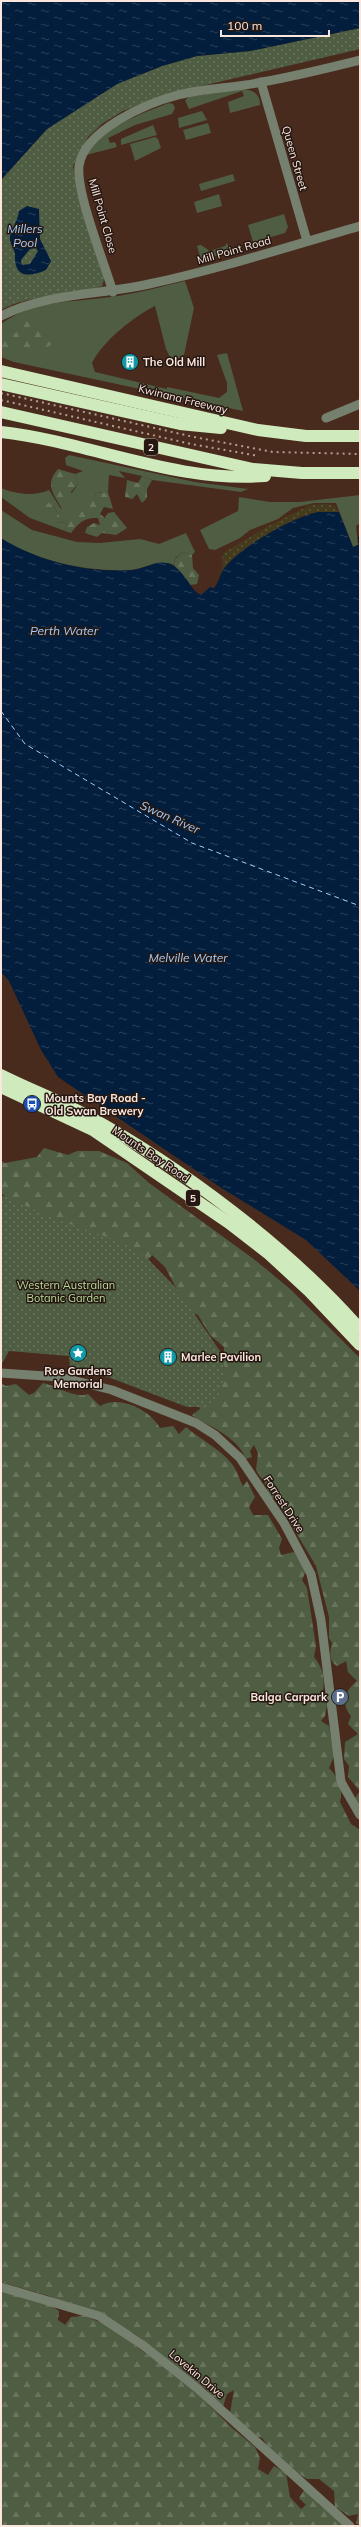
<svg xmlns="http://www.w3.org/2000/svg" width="361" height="2527" font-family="Mulish,sans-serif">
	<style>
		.green { fill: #4f5d42 }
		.forest { fill: url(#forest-firs) }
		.sand { fill: url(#sand-dots) }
		.park { fill: url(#park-dots) }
		.water { fill: url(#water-ripples); fill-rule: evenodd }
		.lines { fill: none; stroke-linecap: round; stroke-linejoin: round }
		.ferry { stroke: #a5cdfc; stroke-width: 1; stroke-dasharray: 5 4; stroke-linecap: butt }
		.minor { stroke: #75806e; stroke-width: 9 }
		.highway { stroke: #cfeabc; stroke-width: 12 }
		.rail { stroke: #b59d93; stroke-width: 2; stroke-dasharray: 2 4; stroke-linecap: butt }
		.labels { text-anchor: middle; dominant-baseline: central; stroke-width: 3; stroke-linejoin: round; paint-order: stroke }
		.shield { fill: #251812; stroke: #bba8a1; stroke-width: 1 }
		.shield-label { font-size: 10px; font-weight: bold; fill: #fbe6de }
		.street-label { font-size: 11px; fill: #fbe6de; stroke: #251812 }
		.poi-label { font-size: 11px; font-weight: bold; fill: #fbe6de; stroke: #251812; text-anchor: start }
		.park-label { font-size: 11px; fill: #b9dc99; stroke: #251812 }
		.water-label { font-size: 12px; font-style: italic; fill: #a5cdfc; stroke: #251812 }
	</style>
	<defs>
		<pattern id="forest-firs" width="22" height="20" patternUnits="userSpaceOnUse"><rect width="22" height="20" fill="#4f5d42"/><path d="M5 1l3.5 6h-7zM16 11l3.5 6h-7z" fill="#69745d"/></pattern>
		<pattern id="sand-dots" width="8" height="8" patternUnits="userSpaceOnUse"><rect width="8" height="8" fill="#433b1b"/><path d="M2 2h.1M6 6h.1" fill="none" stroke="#5f573c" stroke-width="1.8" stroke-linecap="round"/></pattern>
		<pattern id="park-dots" width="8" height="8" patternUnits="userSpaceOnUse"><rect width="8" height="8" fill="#4f5d42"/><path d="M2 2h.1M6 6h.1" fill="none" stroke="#69745d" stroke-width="1.8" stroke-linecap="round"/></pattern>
		<pattern id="water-ripples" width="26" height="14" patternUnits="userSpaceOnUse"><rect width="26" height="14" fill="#021e3c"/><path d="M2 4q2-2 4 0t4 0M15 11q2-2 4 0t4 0" fill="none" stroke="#283f58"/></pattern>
	</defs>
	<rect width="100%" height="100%" fill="#492b1e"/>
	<g class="green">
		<path d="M236,89c12,0 24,1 24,16l-30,8 -2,-11 16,-6 -2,-5 -53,18 -4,-9 4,-3z"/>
		<path d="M169,103l4,1 2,4 -3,6 -37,11 -27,13 2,5 5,-1 2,5 -31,8c16,-28 55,-41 83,-52z"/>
		<path d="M202,111l5,9 -28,8 -1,-10z"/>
		<path d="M208,123l3,10 -25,7 -3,-10z"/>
		<path d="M153,125l4,10 -36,10v-6z"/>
		<path d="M155,137l3,2 3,9 -26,13 -5,-17z"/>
		<path d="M233,174l2,7 -34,10 -2,-7z"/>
		<path d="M219,194l3,12 -25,7 -3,-11z"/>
		<path d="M284,214l4,13 -3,6 -32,9 -5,-17z"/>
		<path d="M227,243l3,9 -29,8 -4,-14 4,-1 9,6 15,-5z"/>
		<path d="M185,281l9,27 -10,47 -7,4 -7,-2 -4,-8 -11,-43c-21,10 -53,36 -63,57l3,9 72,17v-2l52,11 8,-6v-9l-10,-28 10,-2 16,58 -229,-49 -13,-5v-33c34,-25 69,-21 109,-27 25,-3 50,-10 75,-16z"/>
		<path d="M69,455l126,27 53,7 -7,3 -89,-12 -10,-4 -23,-5 6,7 -16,-3 -1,17 -12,1 -2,8 -16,7 -6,9h-12l-7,-12 3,18 11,-1 -2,9 -35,-13 -29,-21v-9c14,6 34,9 48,2l12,19 17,-25 -3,-10 8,-3 -17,-6 -1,-7z"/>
		<path d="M360,495v28l-4,3 2,19 -5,2 -17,-44h-22l-21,5 -15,11 -28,11 -10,8 -25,12 -6,-1 -9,-19 38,-19 1,-14 31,5h30z"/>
		<path d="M1,510l31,20 45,12 23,1 40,-4 19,5 27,-11 9,19 -3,3 -9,-3 -8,6 -1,7c-16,-6 -29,4 -45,5 -44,2 -90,-9 -128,-31z"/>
	</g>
	<g class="forest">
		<path d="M32,315l3,9h7l11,20 -15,7 -22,-2 -4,4 -11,2v-26l7,4h8l8,-17z"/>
		<path d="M58,469l17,5 3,10 -7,8 2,6 -11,11c-8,-15 -18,-24 -4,-40z"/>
		<path d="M142,476l10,4 -5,9v9l-5,5 -5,-9 -5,5 -7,-2 2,-17 11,3z"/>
		<path d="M108,492l5,17 -9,-2 -4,7 5,4 3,-5 6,-1 13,16 -11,7 -14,-2 -5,4 -12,-4 2,-6 7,-4 6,2 -2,-7c-13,-1 -19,4 -27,15l-6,-2 2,-9 -11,1 -12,-5 -3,-8 6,-8 6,3 7,12h11v-10l7,1 4,-9 12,1 2,-7z"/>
		<path d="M183,552l9,3 1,13 6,7 -2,9 -7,1 -16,-20 1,-6z"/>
		<path d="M44,1148l24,7 9,-4h22l28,12 22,20 106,77 34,28 71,70v452l-5,-12 5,-7 -12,-14 1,-11 -5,-7 1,-17 13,-8 -10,-10 3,-8c-11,-12 -5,-27 6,-35l-9,-9 -2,-11 -9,5c-9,-6 -7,-14 -5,-23l-3,-5v-21l-13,-51 -40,-67 -9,-3v-10l-11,-16 2,-17 -4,-8 -4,6 2,6 -6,2c-9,-23 -35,-31 -54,-44l8,-6 -4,-11 10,-31 18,-7v-13l-14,-12 -12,-20 -10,-5 -23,-43 -13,-12 -13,18 -130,-73 -8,-7v-32l4,2 32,-6z"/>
		<path d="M1,1383l5,3 10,-2 13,11 5,-2 9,-10c14,3 32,16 45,11l12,12c19,-11 49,3 60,22l13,-2 6,8 7,-7c15,13 33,21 46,37 5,6 7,15 11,22l4,-5 8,16 -6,10 4,8h15l14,24 -3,9 2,7 13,-3 12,19 -4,9 5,8 9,58 -2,11c10,12 12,26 7,40l6,8 -2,11 -4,5 8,5 5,30 -5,12c9,9 15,21 11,34l11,22 9,6v695l-4,-2 2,-9 -9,2 -14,-9 -1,-16 -15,-12h-12l-17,-11 -18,-16 -10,-14 -10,-3 -22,-22 4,-23 -7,4 -4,12 -9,-5 -8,-12 -71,-55 -86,-38 -48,-14z"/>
		<path d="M1,2289l44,12 14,10 -1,9 7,5 6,-8 13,-1 21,8 82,59 45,45 23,19 5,11 -2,11 10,6 6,-9 12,7 4,24 11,12 5,-4 -7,-7 5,-8 13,4 1,10 10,5 17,17h-344z"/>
	</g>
	<path class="sand" d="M328,504l6,2 5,6c-11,0 -22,-1 -33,3 -28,9 -71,38 -87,62l4,-11 -1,-10 3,-4 40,-24 45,-23z"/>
	<g class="park">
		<path d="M360,28v21l-193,45 -44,17 -20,12 -15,14 -15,29 3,20 29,90 -3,10c-33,13 -68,6 -101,24v-130l46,-51 70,-45 45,-18 35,-10 53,-5z"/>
		<path d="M1,1195l52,23 68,24 24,14 33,34 44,64 4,21 -7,21 -6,7 -11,4h-15l-79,-30 -38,-9 -1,-12 -60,-5 -6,11h-2z"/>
	</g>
	<g class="water">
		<path d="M1,1h359v27l-110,23 -53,5 -35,10 -45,18 -70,45 -46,51z"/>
		<path d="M27,206l12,3 1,30 11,22 -5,9c-18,8 -32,7 -31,-15 0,-6 -6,-11 -5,-18 1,-9 8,-16 9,-26zM36,248l2,3 -8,13 -8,1 -1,-5 9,-11z"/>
		<path d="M318,512h21l14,35 5,-2v-8l2,-2v756l-54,-51 -83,-51 -165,-112 -17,-27 -32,-69 -8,-9v-434c38,24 87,35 131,32 12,-1 24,-10 35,-7 12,2 22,21 29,29l5,3 9,-8 4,1c6,-8 5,-13 11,-21 18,-21 65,-49 93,-55z"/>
	</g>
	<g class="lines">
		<path class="ferry" d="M1,711l24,33 167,99 168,63"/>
		<g class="minor">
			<path d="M261,82l46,159"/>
			<path d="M113,292c-9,-30 -37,-99 -34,-126 5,-36 68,-63 99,-71 27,-7 57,-7 84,-13 33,-6 66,-14 98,-22"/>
			<path d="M1,316c45,-23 99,-21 148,-32 71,-15 141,-38 211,-58"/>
			<path d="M326,418l34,-14"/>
			<path d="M1,1373l59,4 52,13 84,33 19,12 25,23 44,65 27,51 10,46 20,162 19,33"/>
			<path d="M1,2287l98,29 45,30 53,42 153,138"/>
		</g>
		<g class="highway">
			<path d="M1,371l257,59 48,6h54"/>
			<path d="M1,384l179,40 41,4"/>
			<path d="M1,412l252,57 49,4h58"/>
			<path d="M1,432c89,10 173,51 264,44"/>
			<path d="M1,1075c28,14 57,25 85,40 94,51 203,133 274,214"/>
			<path d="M1,1087l92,43 136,93 40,31 39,36 52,55"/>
		</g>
		<g class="rail">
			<path d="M1,393l193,44 79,15 87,2"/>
			<path d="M1,400l190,44 68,12"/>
		</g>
	</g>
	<defs>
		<g id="building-disc" transform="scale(0.9)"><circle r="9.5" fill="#0f9aa8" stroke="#251812"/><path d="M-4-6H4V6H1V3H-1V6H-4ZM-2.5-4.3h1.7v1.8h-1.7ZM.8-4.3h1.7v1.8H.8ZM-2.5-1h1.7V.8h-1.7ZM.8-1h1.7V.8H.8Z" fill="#fff"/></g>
		<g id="bus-disc" transform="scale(0.9)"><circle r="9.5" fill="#1a4fb4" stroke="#251812"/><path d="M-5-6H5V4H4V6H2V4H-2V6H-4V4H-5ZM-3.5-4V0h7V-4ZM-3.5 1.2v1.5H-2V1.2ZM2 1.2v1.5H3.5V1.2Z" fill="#fff"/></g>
		<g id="sight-disc" transform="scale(0.9)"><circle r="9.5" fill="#0f9aa8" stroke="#251812"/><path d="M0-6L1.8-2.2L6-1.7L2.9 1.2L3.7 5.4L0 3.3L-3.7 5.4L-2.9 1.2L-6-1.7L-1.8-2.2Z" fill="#fff"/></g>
		<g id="parking-disc" transform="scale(0.9)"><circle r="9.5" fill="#5c6f8a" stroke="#251812"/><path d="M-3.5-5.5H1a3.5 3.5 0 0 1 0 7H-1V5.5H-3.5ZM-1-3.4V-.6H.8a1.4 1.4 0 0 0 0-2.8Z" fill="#fff"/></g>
	</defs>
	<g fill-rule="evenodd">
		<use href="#building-disc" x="130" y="362"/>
		<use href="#bus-disc" x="32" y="1104"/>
		<use href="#sight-disc" x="78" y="1353"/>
		<use href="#building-disc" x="168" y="1357"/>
		<use href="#parking-disc" x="340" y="1697"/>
	</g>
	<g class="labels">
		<g class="shield">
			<rect x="144" y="439" width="14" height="16" rx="3"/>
			<rect x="186" y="1190" width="14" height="16" rx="3"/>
		</g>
		<g class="shield-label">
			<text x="151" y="447">2</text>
			<text x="193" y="1198">5</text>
		</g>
		<g class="street-label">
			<text transform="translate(295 158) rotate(74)">Queen Street</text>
			<text transform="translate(103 216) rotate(74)">Mill Point Close</text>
			<text transform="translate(234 250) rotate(-16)">Mill Point Road</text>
			<text transform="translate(183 399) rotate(14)">Kwinana Freeway</text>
			<text transform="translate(151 1154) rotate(34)">Mounts Bay Road</text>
			<text transform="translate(284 1504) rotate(57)">Forrest Drive</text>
			<text transform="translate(197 2374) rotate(40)">Lovekin Drive</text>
		</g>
		<g class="poi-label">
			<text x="143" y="362">The Old Mill</text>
			<text x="45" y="1098">Mounts Bay Road -<tspan x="45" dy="13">Old Swan Brewery</tspan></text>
			<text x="181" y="1357">Marlee Pavilion</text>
			<text x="78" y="1371" text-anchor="middle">Roe Gardens<tspan x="78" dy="13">Memorial</tspan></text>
			<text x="327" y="1697" text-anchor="end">Balga Carpark</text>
		</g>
		<g class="park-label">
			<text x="66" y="1285">Western Australian<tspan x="66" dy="13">Botanic Garden</tspan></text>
		</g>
		<g class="water-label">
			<text x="25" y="228">Millers<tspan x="25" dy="14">Pool</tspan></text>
			<text x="64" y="630">Perth Water</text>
			<text transform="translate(170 817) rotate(24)">Swan River</text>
			<text x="188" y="957">Melville Water</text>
		</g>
	</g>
	<rect width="361" height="2527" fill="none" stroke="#fbe6de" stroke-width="4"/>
	<path d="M221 30v6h108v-6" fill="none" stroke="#fbe6de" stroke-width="2"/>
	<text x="227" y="30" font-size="12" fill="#fbe6de" stroke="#251812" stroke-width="3" paint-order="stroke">100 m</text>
</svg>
